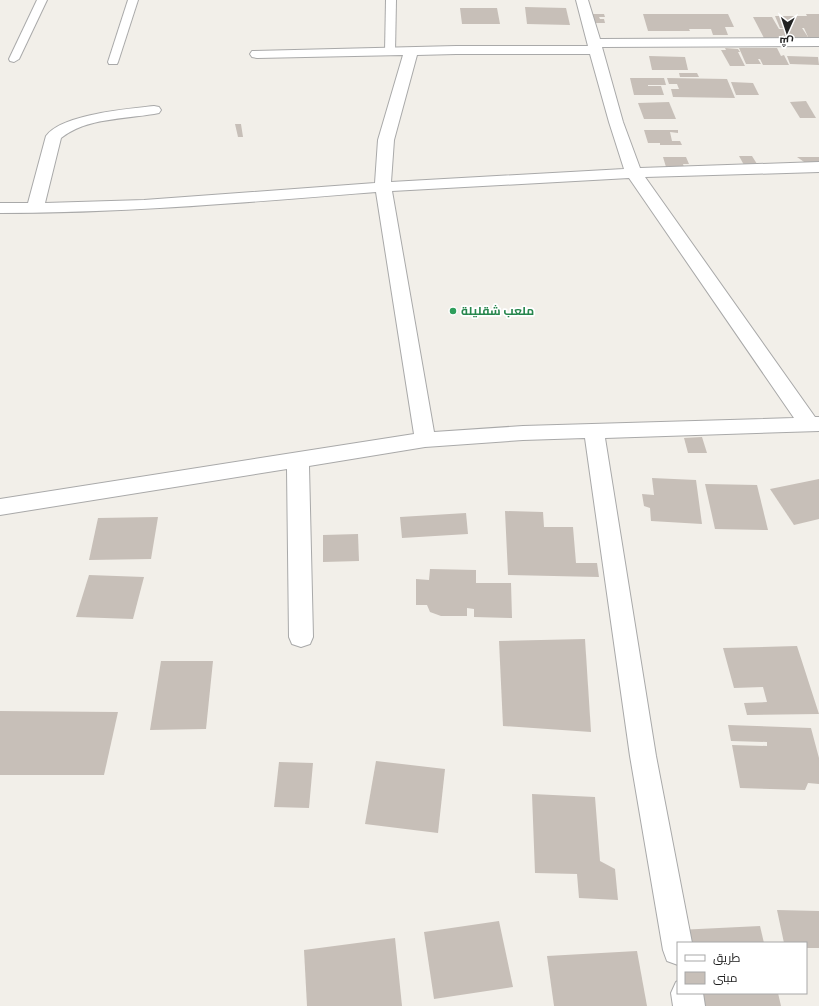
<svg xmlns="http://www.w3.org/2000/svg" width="819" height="1006" font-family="'Public Sans',Cairo,sans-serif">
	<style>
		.building { fill: #c7bfb8 }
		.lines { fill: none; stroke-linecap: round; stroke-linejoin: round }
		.lane-casing { stroke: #a9a9a9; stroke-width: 2 }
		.street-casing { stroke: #a9a9a9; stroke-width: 2 }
		.lane { fill: #fff; fill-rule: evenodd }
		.street { fill: #fff; fill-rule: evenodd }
		.leisure-dot { fill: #2e9e5b; stroke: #fff; stroke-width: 1.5 }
		.labels { text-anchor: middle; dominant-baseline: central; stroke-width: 3.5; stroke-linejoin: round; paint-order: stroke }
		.leisure-label { font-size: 12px; font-weight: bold; fill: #27864d; stroke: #fff; text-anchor: start }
	</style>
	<rect width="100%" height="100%" fill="#f2efe9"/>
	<g class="building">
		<path d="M525,7l41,1 4,17 -43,-1z"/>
		<path d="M460,8h37l3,16h-38z"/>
		<path d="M589,14h15l1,3h-6l1,2h4l1,4h-14z"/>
		<path d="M643,14h85l6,13h-9l3,8h-15l-2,-6h-22l1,2h-42z"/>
		<path d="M806,14h13v25h-10l-5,-11h-2l6,9 -44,1 -11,-21h19l7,12h11l-10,-1 -5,-12h32z"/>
		<path d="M725,48l13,1 2,3h-2l7,14h-15l-9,-16h5z"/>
		<path d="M739,48h38l4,8 3,-1 5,10h-26l-3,-6h-2l3,5h-15z"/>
		<path d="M649,56l36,1 3,13h-36z"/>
		<path d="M787,56l31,1 1,8 -29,-1z"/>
		<path d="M679,73h18l2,4h-19z"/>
		<path d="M630,78h34l2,7h-18v1h13l3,9h-30z"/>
		<path d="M667,78l60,1 8,19 -62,-1 -2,-8h8l-2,-5h-8z"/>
		<path d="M731,82l22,1 6,12h-23z"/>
		<path d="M806,101l10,17h-16l-10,-16z"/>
		<path d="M669,102l7,17h-32l-6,-16z"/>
		<path d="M235,124h6l2,13h-5z"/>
		<path d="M644,130h34v3l-8,-1 2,9h8l2,4h-22v-2h-12z"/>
		<path d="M739,156h13l5,8 -13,1z"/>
		<path d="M663,157h23l3,7h-6l1,3h-18z"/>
		<path d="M797,157h22v7h-12z"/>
		<path d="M702,437l5,16h-19l-4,-15z"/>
		<path d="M652,478l44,2 6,44 -51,-3 -1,-13 -6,-2 -2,-12 12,1z"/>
		<path d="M819,479v40l-25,6 -24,-36z"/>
		<path d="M705,484l52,1 11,45 -53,-1z"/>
		<path d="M505,511l38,1 1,15h29l3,36h21l2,14 -91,-2z"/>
		<path d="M466,513l2,21 -66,4 -2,-21z"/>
		<path d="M158,517l-7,42 -62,1 9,-42z"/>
		<path d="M358,534l1,27 -36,1v-27z"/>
		<path d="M430,569l46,1v13h35l1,35 -38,-1v-8l-7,-1v8h-26l-11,-4 -3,-7h-11v-26l13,1z"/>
		<path d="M89,575l55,2 -11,42 -57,-2z"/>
		<path d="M585,639l6,93 -88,-6 -4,-85z"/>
		<path d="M797,646l22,68 -72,1 -3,-12 23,-1 -4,-15 -29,1 -11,-40z"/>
		<path d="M161,661h52l-7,68 -56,1z"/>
		<path d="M0,711l118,1 -14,63h-104z"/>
		<path d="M728,725l83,3 8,30v26l-11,-1 -3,7 -65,-2 -8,-43 35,1v-4l-36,-1z"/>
		<path d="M376,761l69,8 -7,64 -73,-9z"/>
		<path d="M279,762l34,1 -4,45 -35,-1z"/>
		<path d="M532,794l63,3 5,64 15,8 3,31 -39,-2 -2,-24 -42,-1z"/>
		<path d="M777,910l42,1v37h-13v-5h-22z"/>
		<path d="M499,921l14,66 -79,12 -10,-67z"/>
		<path d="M760,926l4,17h-83l-3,-13z"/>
		<path d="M395,938l7,68h-95l-3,-56z"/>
		<path d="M637,951l10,55h-93l-7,-50z"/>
		<path d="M691,993h87l3,13h-87z"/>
	</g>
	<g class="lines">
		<g class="lane-casing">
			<g id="lane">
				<path d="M37,0h10l-28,59 -5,3 -4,-1 -1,-2z"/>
				<path d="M128,0h10l-20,62 -1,2h-8l-1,-2z"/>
				<path d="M386,0h10l-1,52 -5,3 -5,-3z"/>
			</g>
		</g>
		<g class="street-casing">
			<g id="street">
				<path d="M576,0h12l12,39 219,-1v8l-217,1 21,75 17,46 179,-6v10l-174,5 170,240h4v14l-214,7 51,318 36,187h-14v22l-11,-4 -4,-11 -33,-194 -45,-318 -62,2 -98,7 -116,19 4,171 -3,7 -9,3 -9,-3 -3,-7 -2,-168 -287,46v-16l414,-65 -38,-242c-125,10 -251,21 -376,21v-10h28l18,-67c16,-22 82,-27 108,-30l5,1 2,3 -2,3 -5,1c-30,5 -68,4 -93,24l-16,65 99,-3 231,-17 3,-43 25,-85 -146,3 -5,-1 -2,-3 2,-3 204,-5h132zM456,54h134l19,68 15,47 -233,13 3,-42 23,-85zM629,178l165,240 -271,8 -89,6 -42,-241z"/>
				<path d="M678,981v12h25l2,13h-32l-2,-13 5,-11z"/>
			</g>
		</g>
		<use href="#lane" class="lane"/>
		<use href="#street" class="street"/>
	</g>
	<circle class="leisure-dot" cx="453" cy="311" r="4"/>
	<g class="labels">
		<g class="leisure-label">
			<text x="461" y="311">ملعب شقليلة</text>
		</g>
	</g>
	<rect x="677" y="942" width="130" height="52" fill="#ffffff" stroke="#a7a7a7"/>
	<rect x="685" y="955" width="20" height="6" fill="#ffffff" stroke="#a7a7a7"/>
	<text x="713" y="962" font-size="12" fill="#222222">طريق</text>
	<rect x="685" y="972" width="20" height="12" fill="#c7bfb8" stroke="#a7a7a7"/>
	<text x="713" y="982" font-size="12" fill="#222222">مبنى</text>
	<g transform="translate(787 32) rotate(183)" stroke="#ffffff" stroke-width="3" paint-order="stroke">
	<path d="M0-3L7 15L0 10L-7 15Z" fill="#222222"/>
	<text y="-6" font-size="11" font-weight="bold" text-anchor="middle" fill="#222222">ش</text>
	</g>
</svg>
